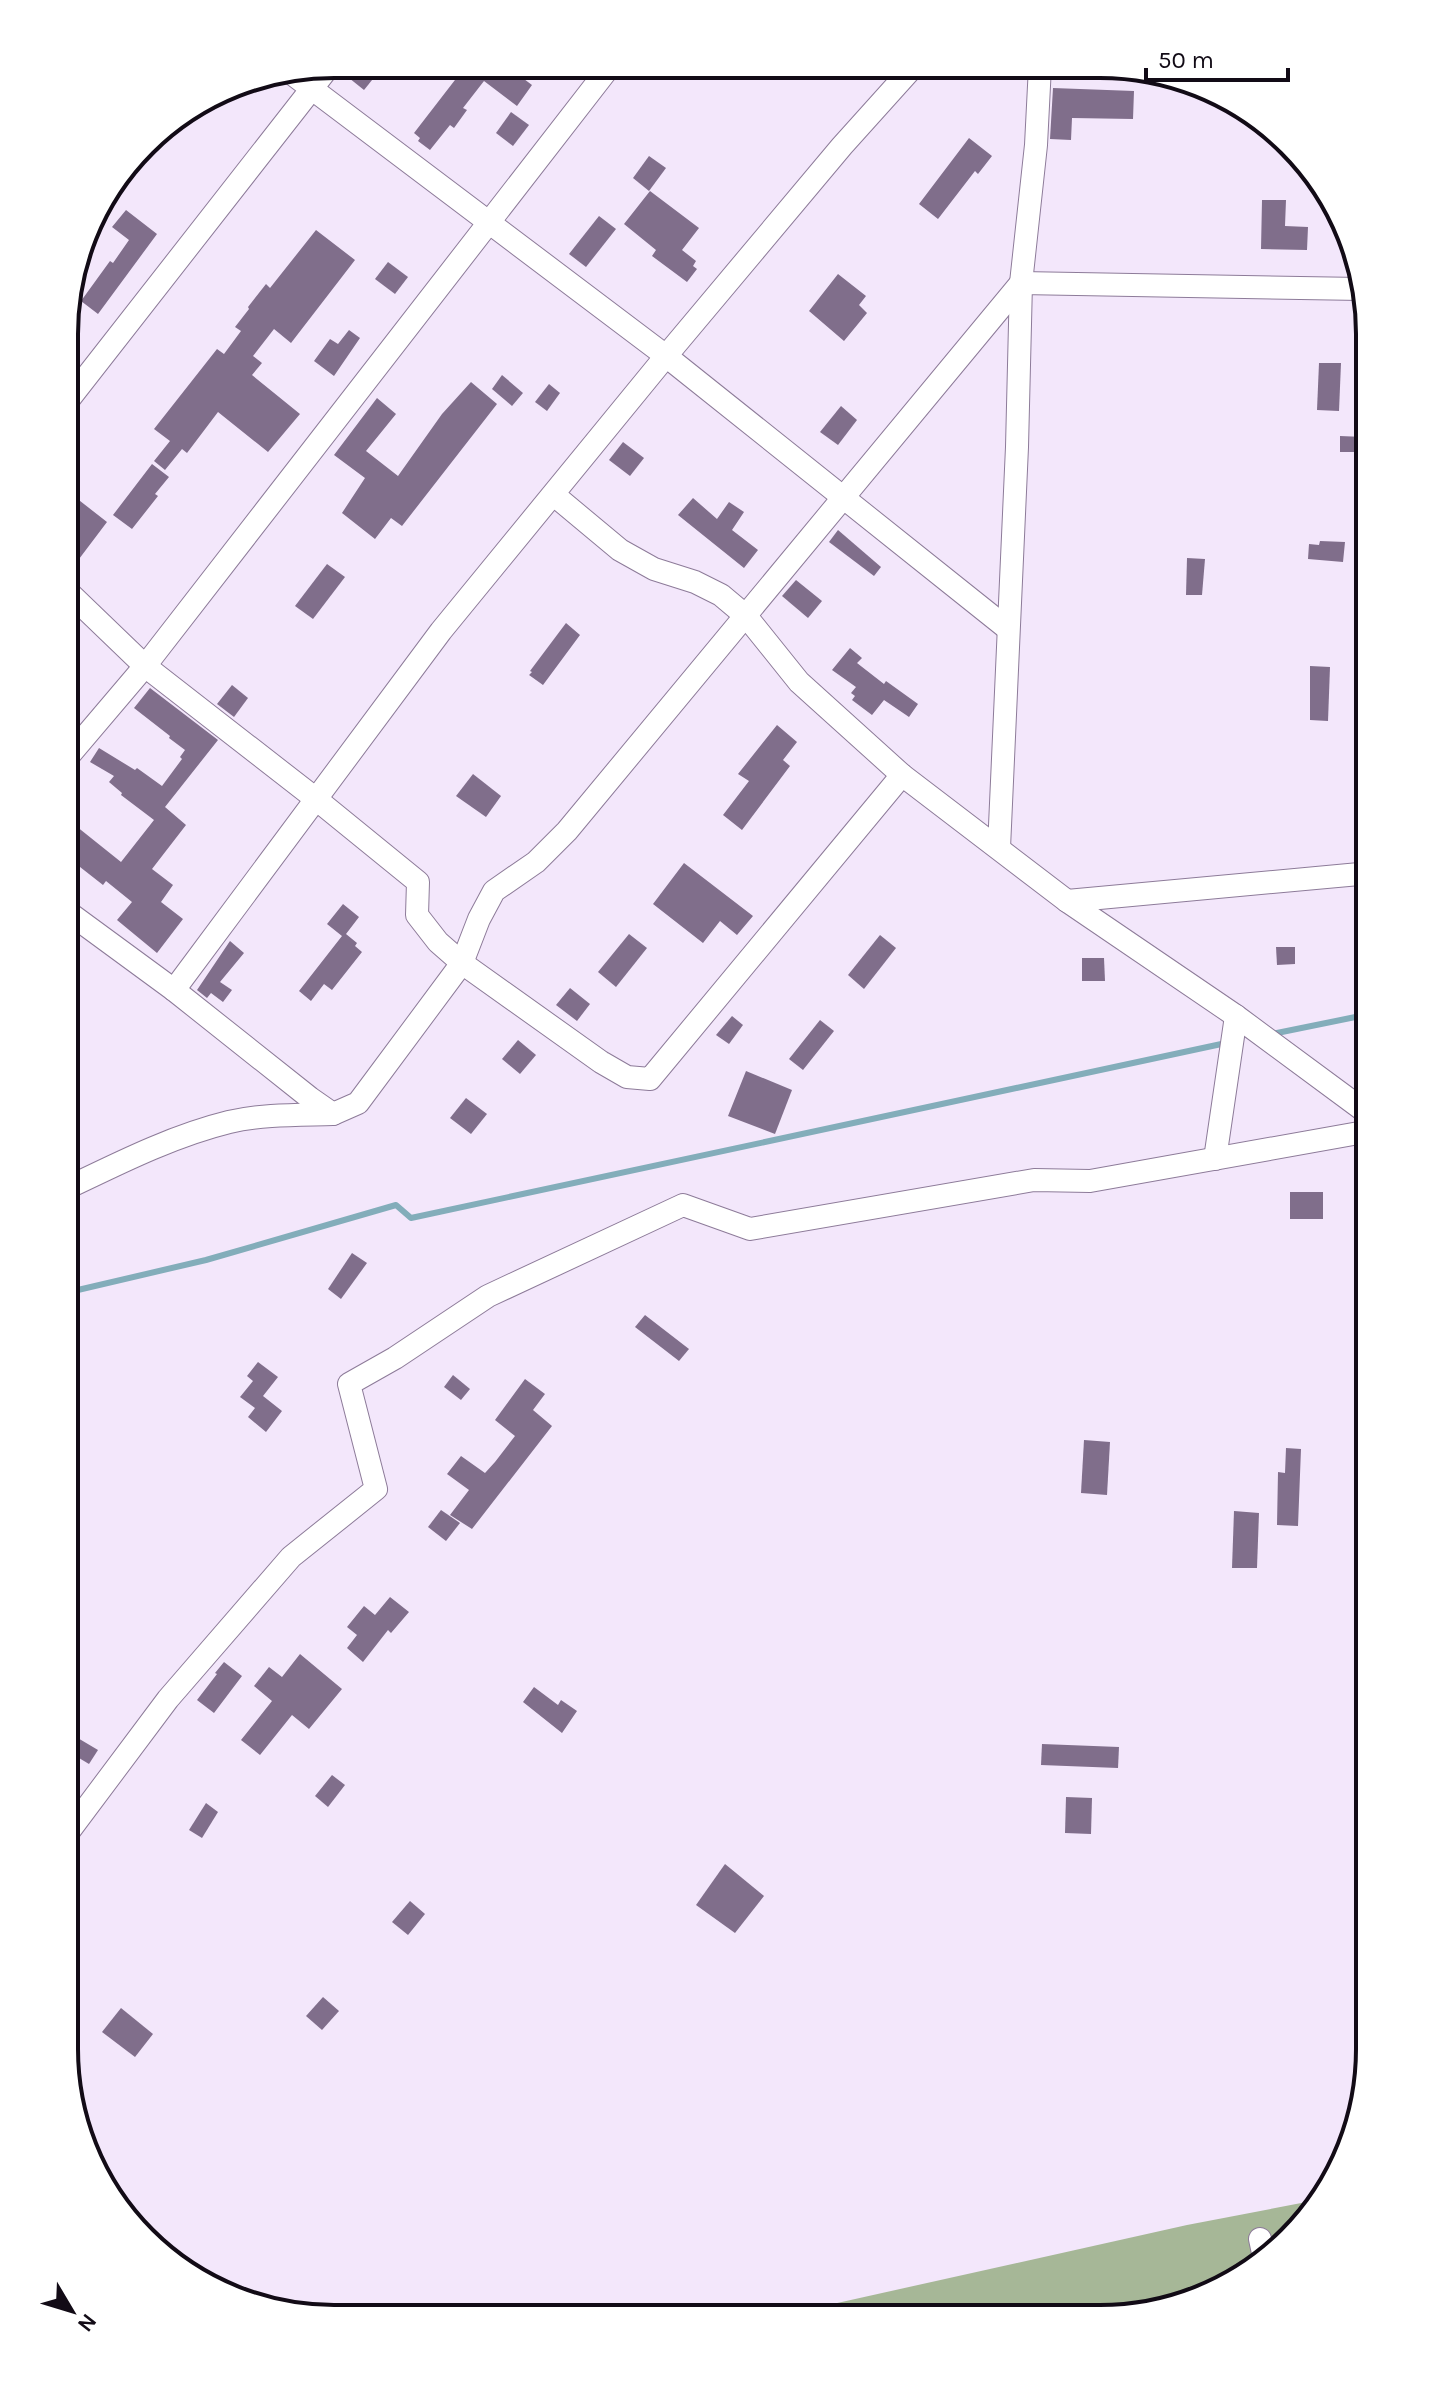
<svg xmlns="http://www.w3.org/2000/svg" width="1434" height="2383" font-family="Karla,sans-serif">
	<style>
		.forest { fill: #a6b797 }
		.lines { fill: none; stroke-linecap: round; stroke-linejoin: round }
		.stream { stroke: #83adba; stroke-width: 6 }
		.building { fill: #806e8b }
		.minor-casing { stroke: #8d7b99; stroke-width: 24 }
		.minor { stroke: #fff; stroke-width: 22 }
		.rim { fill: none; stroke: #120b16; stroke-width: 4 }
	</style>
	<rect width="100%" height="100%" fill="#f3e7fb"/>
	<path class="forest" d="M1322,2199l-7,14 -112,86 -102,20 -331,-1 417,-93z"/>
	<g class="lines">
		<g class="stream">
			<path d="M1272,1034l98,-20"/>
			<path d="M65,1293l141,-33 190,-55 15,13 815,-175"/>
		</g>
	</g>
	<g class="building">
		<path d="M361,64h24l-21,26 -15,-12z"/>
		<path d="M462,64h42l28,21 -15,21 -33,-25 -21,27 4,2 -13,18 -4,-3 -20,25 -12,-9 2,-3 -6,-5 51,-66z"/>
		<path d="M1053,88l81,3 -1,28 -61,-1 -1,22 -21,-1z"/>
		<path d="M511,112l18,13 -16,21 -17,-13z"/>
		<path d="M969,138l23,18 -14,18 -3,-3 -37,48 -19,-15z"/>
		<path d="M649,156l17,12 -17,23 -16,-13z"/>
		<path d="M650,191l49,37 -17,22 14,11 -3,5 4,3 -10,13 -35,-26 4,-6 -32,-26z"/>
		<path d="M1262,200h24l-1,26 23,1 -1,23 -46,-1z"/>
		<path d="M126,210l31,24 -59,80 -17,-13 29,-40 3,2 16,-23 -17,-13z"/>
		<path d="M599,216l17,13 -30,38 -17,-13z"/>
		<path d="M316,230l39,30 -64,83 -17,-14 -21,27 9,7 -10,12 48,39 -32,38 -50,-40 -31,41 -5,-4 -17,21 -11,-9 16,-20 -16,-12 63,-80 7,5 17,-23 -6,-4 14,-18 -1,-2 18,-23 4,4z"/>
		<path d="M388,262l20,15 -13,17 -20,-15z"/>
		<path d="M838,274l28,22 -7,9 8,8 -23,28 -35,-30z"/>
		<path d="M349,330l11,8 -26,38 -20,-15 16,-22 8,5z"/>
		<path d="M1319,363h22l-2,48 -22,-1z"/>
		<path d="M502,375l21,18 -11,13 -20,-17z"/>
		<path d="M471,382l26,22 -95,122 -11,-8 -16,21 -33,-26 23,-35 -31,-23 43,-57 19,16 -30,37 32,25 44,-62z"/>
		<path d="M549,384l11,9 -13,18 -12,-9z"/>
		<path d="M841,406l16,14 -19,25 -18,-13z"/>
		<path d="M1340,436l24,1v15h-24z"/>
		<path d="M623,442l21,16 -14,18 -21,-16z"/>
		<path d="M152,464l17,13 -14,17 3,2 -26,33 -19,-14z"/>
		<path d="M66,490l41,32 -31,41 -10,-8v-13l13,-16 -13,-10z"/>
		<path d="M693,498l24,21 12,-17 15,10 -12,18 26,20 -14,18 -66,-53z"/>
		<path d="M838,530l43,37 -7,9 -45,-34z"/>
		<path d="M1320,541l25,1 -2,20 -35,-3 1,-15 10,1z"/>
		<path d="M1187,558l18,1 -3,36h-16z"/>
		<path d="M327,564l18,13 -32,42 -18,-13z"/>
		<path d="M796,580l26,21 -14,17 -26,-22z"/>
		<path d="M566,623l14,12 -37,50 -14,-10 3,-3 -2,-1z"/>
		<path d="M850,648l12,10 -5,5 27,21 2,-3 32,23 -9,13 -25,-17 -12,15 -20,-15 3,-4 -4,-3 5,-6 -24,-17z"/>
		<path d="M1310,666l20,1 -2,54 -18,-1z"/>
		<path d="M232,685l16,13 -14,19 -17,-13z"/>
		<path d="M150,688l68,52 -53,67 21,18 -34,44 21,16 -12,17 22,17 -26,34 -40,-33 15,-18 -26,-21 -3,4 -37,-29v-38l55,44 33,-42 -33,-25 1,-2 -13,-11 5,-6 -24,-14 9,-14 36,22 2,-2 25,18 20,-27 -2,-2 5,-7 -16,-12 1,-2 -36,-28z"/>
		<path d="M777,725l20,17 -14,18 7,6 -48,64 -19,-15 26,-34 -11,-7z"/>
		<path d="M473,774l28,22 -15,21 -30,-21z"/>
		<path d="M684,863l69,53 -16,19 -17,-14 -17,22 -50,-39z"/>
		<path d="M343,904l16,13 -13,17 11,9 -2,3 7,6 -30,38 -8,-6 -13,17 -12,-10 43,-55 -15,-12z"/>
		<path d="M629,934l18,14 -31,39 -18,-15z"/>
		<path d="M880,935l16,13 -32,41 -16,-14z"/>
		<path d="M230,941l14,12 -24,29 12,8 -9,12 -12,-9 -4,5 -10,-8z"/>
		<path d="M1276,947h19v17l-18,1z"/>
		<path d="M1082,958h22l1,23h-23z"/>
		<path d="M570,988l20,16 -13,17 -21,-16z"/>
		<path d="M732,1016l11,9 -14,19 -13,-9z"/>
		<path d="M820,1020l14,11 -31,39 -14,-11z"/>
		<path d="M518,1040l18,15 -16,19 -18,-15z"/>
		<path d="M746,1071l46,19 -17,44 -47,-18z"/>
		<path d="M466,1098l21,16 -16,20 -21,-16z"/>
		<rect x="1290" y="1192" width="33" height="27"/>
		<path d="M352,1253l15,10 -26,36 -13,-10z"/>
		<path d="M645,1315l44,34 -10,12 -44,-34z"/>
		<path d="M258,1362l20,15 -15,19 19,15 -16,21 -18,-15 7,-9 -15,-11 13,-16 -6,-5z"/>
		<path d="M453,1375l17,14 -9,11 -17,-13z"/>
		<path d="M525,1379l20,15 -12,16 19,16 -80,103 -22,-14 19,-25 -22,-16 14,-18 24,17 10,-11 20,-26 -20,-16z"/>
		<path d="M1084,1440l26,2 -3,53 -26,-2z"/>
		<path d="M1286,1448l15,1 -3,77 -21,-1 1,-53 7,1z"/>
		<path d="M441,1510l19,13 -14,18 -18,-14z"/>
		<path d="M1234,1511l25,2 -2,55h-25z"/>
		<path d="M390,1597l19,15 -18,21 -3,-3 -25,32 -16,-14 10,-13 -10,-8 17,-21 11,9z"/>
		<path d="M300,1654l42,35 -33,40 -17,-14 -32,40 -19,-15 31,-39 -18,-15 15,-19 13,10z"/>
		<path d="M224,1662l18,14 -28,37 -17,-13 20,-26 -2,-1z"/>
		<path d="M534,1687l24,18 3,-5 16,11 -15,22 -39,-31z"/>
		<path d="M71,1734l27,16 -9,14 -25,-15v-5z"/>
		<path d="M1042,1744l77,3 -1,21 -77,-3z"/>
		<path d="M332,1775l13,10 -17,22 -13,-11z"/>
		<path d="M1066,1797l26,1 -1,36 -26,-1z"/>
		<path d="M206,1803l12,9 -16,26 -13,-8z"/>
		<path d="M725,1864l39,32 -29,37 -39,-28z"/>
		<path d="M410,1901l15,13 -17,21 -16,-13z"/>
		<path d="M323,1997l16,14 -17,19 -16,-14z"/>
		<path d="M121,2008l32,26 -18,23 -33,-25z"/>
	</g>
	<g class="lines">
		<g class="minor-casing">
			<g id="minor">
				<path d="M291,73l375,283 342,273"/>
				<path d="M66,403l265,-339"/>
				<path d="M554,495l66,55 34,19 41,13 26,13 25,21 53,66 103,93 165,126 169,115 134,99"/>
				<path d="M66,590l79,76 171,133 102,83 -1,33 21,27 24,21 139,99 26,15 23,2 252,-304"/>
				<path d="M66,759l79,-93 466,-601"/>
				<path d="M999,848l18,-401 4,-164 15,-138 4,-79"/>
				<path d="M1067,901l303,-28"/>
				<path d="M65,910l109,80 136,108 23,16 25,-11 104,-140 17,-44 15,-28 42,-29 31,-31 454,-548 340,6"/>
				<path d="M174,990l267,-359 225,-275 176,-210 72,-80"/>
				<path d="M1215,1159l21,-143"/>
				<path d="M65,1189c52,-25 107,-53 164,-67 34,-8 70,-7 104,-8"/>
				<path d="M64,1838l104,-139 123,-142 85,-68 -27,-105 46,-26 93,-62 195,-91 67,24 284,-49 56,1 280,-50"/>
				<path d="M1260,2239l3,14"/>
			</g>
		</g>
		<use href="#minor" class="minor"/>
	</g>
	<path d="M0 0H1434V2383H0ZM334 78H1100A256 256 0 0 1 1356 334V2049A256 256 0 0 1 1100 2305H334A256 256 0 0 1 78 2049V334A256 256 0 0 1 334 78Z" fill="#fff" fill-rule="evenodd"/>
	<path class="rim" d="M334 78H1100A256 256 0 0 1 1356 334V2049A256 256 0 0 1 1100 2305H334A256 256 0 0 1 78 2049V334A256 256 0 0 1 334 78Z"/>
	<g transform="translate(72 2311) rotate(128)" stroke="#ffffff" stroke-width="6" paint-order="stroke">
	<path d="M0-6L14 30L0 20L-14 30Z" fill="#120b16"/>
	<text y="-12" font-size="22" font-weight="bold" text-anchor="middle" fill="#120b16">N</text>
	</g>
	<path d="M1146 68v12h142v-12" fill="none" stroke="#120b16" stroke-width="4"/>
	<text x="1158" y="68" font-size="24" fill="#120b16" stroke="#ffffff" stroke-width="6" paint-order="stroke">50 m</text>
</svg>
